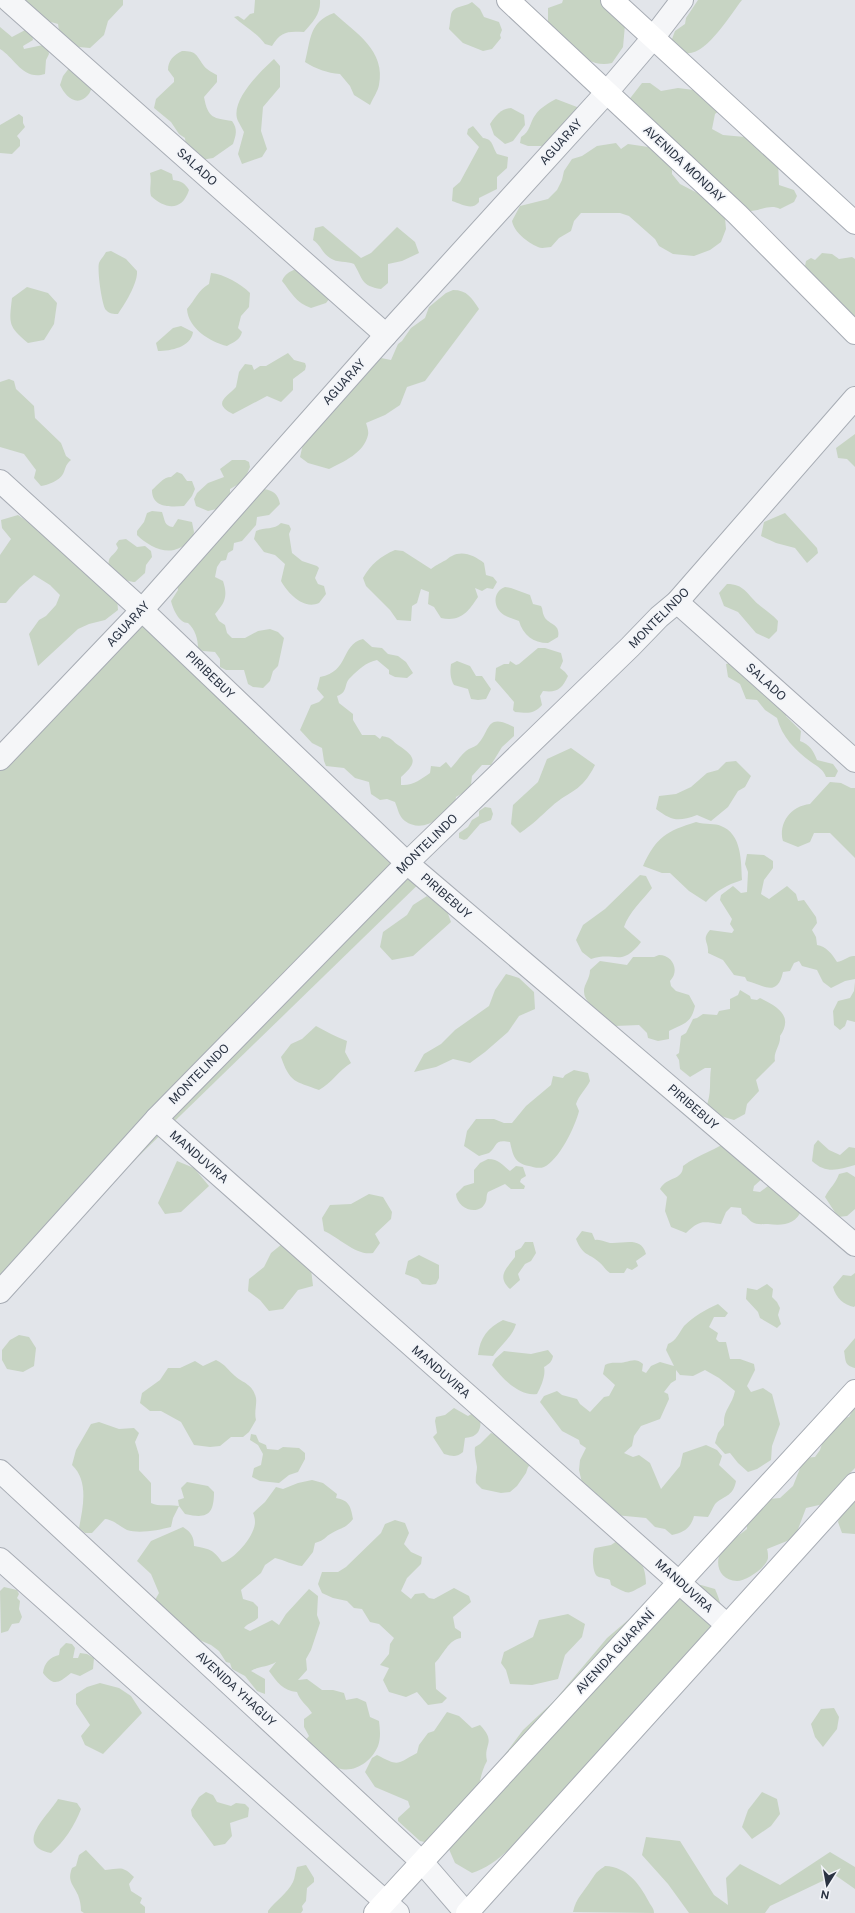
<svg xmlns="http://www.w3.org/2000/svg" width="855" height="1913" font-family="'Public Sans',sans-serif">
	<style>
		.green { fill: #c7d4c3 }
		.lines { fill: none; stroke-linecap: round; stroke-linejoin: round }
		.minor-casing { stroke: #a7acb4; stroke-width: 24 }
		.secondary-casing { stroke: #a7acb4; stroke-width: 24 }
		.minor { stroke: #f5f6f8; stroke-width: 22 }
		.secondary { stroke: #fff; stroke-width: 22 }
		.labels { text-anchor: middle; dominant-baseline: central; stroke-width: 3.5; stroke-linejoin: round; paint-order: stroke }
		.street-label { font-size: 12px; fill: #2a3342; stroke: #f2f4f8 }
	</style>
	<rect width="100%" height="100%" fill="#e2e5ea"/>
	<g class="green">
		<path d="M19,0h104v5l-15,16 -4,14 -14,13 -11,-1 -15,-9 -5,-7 -1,-7 -14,-4z"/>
		<path d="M255,0h65c1,14 -7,22 -16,32 -16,-1 -23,-1 -32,14l-7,-2c-8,-11 -21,-18 -31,-27l4,-1 6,4 6,-6 4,-1z"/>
		<path d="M563,0h61l1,25 -2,22 -11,16c-27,7 -47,-23 -64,-40v-15l14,-5z"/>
		<path d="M698,0h44c-13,16 -51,82 -70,39l3,-8 10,-7 1,-6z"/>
		<path d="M472,2l8,7 4,8 15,5 3,8 -2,5 1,3 -9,11 -9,2 -20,-8 -14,-14c1,-5 1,-10 2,-14 2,-10 15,-8 21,-13z"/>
		<path d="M334,13c22,20 52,38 45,72 -1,6 -6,13 -9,20l-16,-10 -4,-9 -10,-12c-13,-1 -24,-5 -35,-12 6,-23 4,-40 29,-49z"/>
		<path d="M0,27l12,10 15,-8 5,5 1,6 -10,6 1,3 19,-4 5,3 1,6 -3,6 -1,14c-22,7 -30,-16 -45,-25z"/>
		<path d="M182,51c15,0 14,4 22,15 3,4 9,7 13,9v7l-13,15c4,22 10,21 28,24 6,8 4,14 1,23l-20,14 -12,2 -15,-12 -1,-10 -6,-4 -8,-12 -17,-14 2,-9 18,-17v-4l-6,-8c0,-10 6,-15 14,-19z"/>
		<path d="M274,59l6,7v21l-17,20 -2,24 6,18 -5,8 -20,7 -4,-10 6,-22c-2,-4 -4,-7 -6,-11 -9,-20 23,-50 36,-62z"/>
		<path d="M70,67l23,20c-2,2 -3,6 -5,8 -11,13 -23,1 -28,-10l3,-9z"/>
		<path d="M642,83h8l11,8 17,-3 16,2 10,-5 24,18 -13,11 -3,15 11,6 44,4 11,22 1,24 15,5 3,6 -3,6 -14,7c-9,-5 -19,1 -29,2 -19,0 -46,-13 -58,-27 -8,-9 -20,-39 -26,-52l-37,-9 -2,-22z"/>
		<path d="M556,99l21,8 3,5 -37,34h-15l-8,-3 1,-6c10,-6 8,-14 15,-23 4,-6 14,-12 20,-15z"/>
		<path d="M511,108l13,7 1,10 -12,16 -8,3 -11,-9 -4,-11c6,-9 11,-15 21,-16z"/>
		<path d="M19,114l4,3v6l2,4 -8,9 3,4v6l-8,8 -12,-1v-28z"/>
		<path d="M473,126l10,12c10,1 9,8 14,16l11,3 -1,11 -10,9v12l-18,9v4c-7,9 -17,2 -27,-1l1,-13 7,-6 19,-35 -12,-13 1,-5z"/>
		<path d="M616,143l5,6 7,-5 27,4 17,14v12l8,10 29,15 16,19 1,11 -5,13 -11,8 -16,6 -21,-2 -14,-8 -4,-7 -26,-23 -9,-3h-39l-7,8 -3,10 -12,7 -8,9c-4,0 -9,2 -13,0 -11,-5 -24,-15 -26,-26l8,-15 28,-7 9,-9 5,-10 2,-9 8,-12 10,-3 15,-10z"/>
		<path d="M161,169l11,5 1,6c8,1 12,3 16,10 -7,22 -24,19 -38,6 -2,-8 1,-13 -1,-23z"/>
		<path d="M323,226l38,32 10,-5 26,-26 18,15 4,11 -17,8 -14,3v19l-7,6c-20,-3 -18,-10 -27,-25 -7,-3 -17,-1 -24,-6 -8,-5 -9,-13 -17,-18l2,-12z"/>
		<path d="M111,251l15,8 11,12c1,12 -12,33 -19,43 -4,0 -9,0 -12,-4 -4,-4 -9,-40 -7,-47 1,-3 5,-7 7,-11z"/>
		<path d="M822,253l10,1 7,5 13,-2 3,2v76l-46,-58 -4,-11 1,-5 5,-3 4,2z"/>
		<path d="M300,268l30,30 -4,5 -15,5c-15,-5 -20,-16 -29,-27 3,-8 10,-11 18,-13z"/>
		<path d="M211,273c13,1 30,11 39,20l-1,14 -8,9 -3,12 4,4c-2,8 -8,10 -15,14 -17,-4 -39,-18 -40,-37 8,-9 11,-19 22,-25z"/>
		<path d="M27,287l21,6 9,10 -3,21 -10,16 -16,3c-20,-17 -19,-19 -16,-45z"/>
		<path d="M453,290c14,0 19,8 26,19l-54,72 -18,6 -7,18 -15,10 -19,8c1,3 3,9 2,12 -4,18 -25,27 -39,34l-21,-6 -8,-6 3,-13 78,-86 10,2 7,-16 4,-3 9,-13 14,-10 4,-11 17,-14z"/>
		<path d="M181,326l12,6c-2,15 -22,19 -35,19l-2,-8 17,-15z"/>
		<path d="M288,353l6,7 11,3 1,3 -1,4 -12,9v11l-12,12 -14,-6 -34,18c-21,-11 -7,-16 3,-27l3,-15 6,-8 7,1 2,5 6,-4h6z"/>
		<path d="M9,379l5,2 2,8 18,17 1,12 26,25 5,13 5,4c-6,5 -5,8 -8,14 -4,7 -15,11 -22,12l-7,-8 2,-8 -12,-16 -24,-7v-65z"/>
		<path d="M855,434v33l-8,-8 -9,-1 -2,-10z"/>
		<path d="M232,460h13l4,2 1,5 -6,14 -14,8v6l-9,13 -13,3 -12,-5 -2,-7 3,-6 11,-10 16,-6 -4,-8z"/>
		<path d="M177,472l5,2 5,7h5l3,8 -3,7 -8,10c-14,1 -32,2 -32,-16 6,-5 11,-13 19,-13z"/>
		<path d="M264,489c10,2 14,5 16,15l-11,11 -12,2 -1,8 -14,16 -8,2 -1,7 -5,3 -2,7 -5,1 -4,6 -2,10 8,4c5,15 2,22 -8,33l4,7 6,4 2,8 5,5h13l13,-7 12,-2 8,3 6,6 -6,28 -5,5 -3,10 -7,7 -10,-1 -5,-3 -4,-14h-18l-6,-3v-8l-5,-7 -12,-1 -5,-3c0,-9 -3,-19 -10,-25 -9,0 -15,-14 -17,-22l7,-11 -1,-5 44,-54h7l5,-15z"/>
		<path d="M152,511l10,1c3,8 2,14 11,15l5,-8 14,3 2,10 -2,10c-6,2 -11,6 -18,8 -13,3 -28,-6 -37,-15v-4l7,-9 3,-9z"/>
		<path d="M785,513l32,35 1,5 -11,10 -12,-15 -19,-5 -15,-7 3,-14z"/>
		<path d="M18,515l19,13 80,70 1,12 -13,10 -16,4 -11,5 -40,37 -9,-32 10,-14 7,-4 10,-11 4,-10 -10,-10 -16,-10 -14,12 -14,16h-6v-48l11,-16 -9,-11 -1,-8z"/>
		<path d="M281,523l8,2 2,4 -2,5 3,19 10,8 15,5 2,2 -4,10 3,6 6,2 2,8 -7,9c-16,7 -31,-10 -38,-22l4,-17 -10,-9 -11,-3 -10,-13 2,-8c9,-4 18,-1 25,-8z"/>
		<path d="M126,539l11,8 8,-1 6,5 1,6 -6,8 -1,8 -10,9c-9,0 -30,-10 -26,-22 1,-4 7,-7 9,-12l-2,-4 3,-4z"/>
		<path d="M395,550l8,1 28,18c5,-4 8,-5 13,-8 3,-1 5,-4 8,-5 11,-6 23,0 32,7l2,12 7,2 4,5 -4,7 -6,-1 -5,3 -7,-3 3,9c-10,15 -17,25 -37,21l-7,-11 -6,-3 1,-12 -8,-3 -4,14 -5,3 -1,15 -14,-1 -7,-10 -24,-24 -3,-8c8,-14 18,-22 32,-28z"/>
		<path d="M727,584c17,0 20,10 31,20 7,6 14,10 20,17l-1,10 -8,8 -13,-6 -18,-21 -14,-6 -5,-13z"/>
		<path d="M505,587l6,1 19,7 3,9 8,2c2,3 1,6 3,10 4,9 17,7 14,21l-10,6c-15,0 -25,-8 -29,-22 -5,-2 -10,-3 -15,-6 -11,-7 -12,-23 1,-28z"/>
		<path d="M142,610l290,261 -432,420v-524z"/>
		<path d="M363,639l9,8 10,1 6,6 10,2 8,6 7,11 -6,5 -12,-1 -6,-3v-4l-12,-10c-12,3 -18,9 -26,17 -8,6 -2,15 -14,19l2,7 14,11v6l9,15h13l5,4 2,-3c11,2 9,4 16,9 18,12 20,17 3,32v8c12,1 20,-6 29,-12l1,-7 9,1 6,-5 5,6c5,-5 9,-12 15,-17 3,-3 7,-3 11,-6 14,-14 8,-33 37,-18v9l-12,11 -11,18h-9l-10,11 -1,9 -8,8 -7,4 -1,9c-13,11 -32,28 -50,15 -6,-4 -7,-12 -10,-19l-8,-3 -7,1 -9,-6 -2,-12 -14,-4 -11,-10 -18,-2 -2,-5 -2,-13 -10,-5 -12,-13 11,-25 8,-3 5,-5 -7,-8 3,-12c30,-6 20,-32 43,-38z"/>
		<path d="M538,648h7l16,5 2,8 -3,7 5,4 3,4c-6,13 -11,17 -25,15l-3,5 2,9c-9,10 -15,8 -27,7l-2,-2 1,-8 -19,-22 1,-12 8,-4h5l1,-3 6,4 3,-1z"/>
		<path d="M457,661l13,5 6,10h6l9,13 -5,10 -8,1 -7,-1 -3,-10 -14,-4c-4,-7 -4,-14 -3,-21z"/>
		<path d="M736,662l28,25v9l13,-1 8,7 1,14 15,15 -1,10c10,4 13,9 17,19l16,4 5,7 -3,6h-9c-3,-8 -8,-10 -15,-15 -16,-12 -29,-25 -34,-44l-12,-8 -8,-10 -11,-1 -6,-15 -12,-7 -2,-13z"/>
		<path d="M571,748l24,17c-14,28 -24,24 -44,42 -10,9 -19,18 -31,26l-9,-9 2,-19 25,-23 9,-23z"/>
		<path d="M736,761l15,15 -6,11 -7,4 -10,16 -17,14 -14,-6c-19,7 -25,6 -41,-6l3,-13 17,-2 15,-7 16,-14 11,-3 8,-8z"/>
		<path d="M830,782l11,1 10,5h4v70l-25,-25h-16l-4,9 -12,5 -15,-6c-5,-18 8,-35 27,-37z"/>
		<path d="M485,807l6,1 2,6 -2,6 -11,4 -13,15 -3,1 -5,-2v-5l9,-6 4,-7 7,-4v-5z"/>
		<path d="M696,822c10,3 19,1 25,4 21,8 20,35 21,54 -15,5 -25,10 -36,22l-17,-11 -19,-18h-8l-19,-7c13,-29 24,-35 53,-44z"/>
		<path d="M747,854l17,1 9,6v7l-9,12 -3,14 8,5 18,-13 9,8 2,7 6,-1 12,17 1,6 -5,7 4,7 1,8c9,1 15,9 20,17 7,-1 12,-7 18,-6v23l-10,2 -14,7 -8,-6 -6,-12 -15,-4 -3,-5 -5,2 -4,8 -7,1c-6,27 -21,12 -36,9l-2,-4 -11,-2 -11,-15 -15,-7c1,-12 -7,-13 2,-23l22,3 2,-3 -4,-6 2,-5 -12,-19 1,-5 12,-9 8,7 6,-1 1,-20 -3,-8z"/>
		<path d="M640,875l6,1 6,12c-10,13 -23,24 -28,39l17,15c-20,26 -25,9 -50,17l-9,-7 -6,-12 7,-15 22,-16z"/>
		<path d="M427,896l20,15 4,11 -38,34 -21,4 -12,-13 3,-15 24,-17 6,-10z"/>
		<path d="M659,955c14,0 21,16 11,26l1,5 5,5 13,4 6,11c-4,18 -11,17 -26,25v8l-11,2 -10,-3 -1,-5 -8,-8 -24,1c-8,-9 -32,-22 -31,-35 0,-7 6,-12 6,-21l10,-9 27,4 6,-8h21z"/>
		<path d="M506,974l13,4 15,14 1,17 -16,7 -11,16 -23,20 -15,11 -17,-4 -17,8 -22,5 10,-18 17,-10 14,-14 34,-24 6,-16z"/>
		<path d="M855,982v40l-8,-2 -2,6 -5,4 -6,-5 -1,-14 5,-10 12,-3 4,-7z"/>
		<path d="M740,990l10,6 1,3 6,1 3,-2c17,8 34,18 20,38 1,9 -7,16 -5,25l-19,19 3,11 -12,13 -2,10 -11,6 -17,-5 -11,-8c6,-14 3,-25 5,-39h-6l-15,9 -10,-8 -1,-9 -3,-5 3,-2 2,-17 5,-3 7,-14 4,-1 6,-4 14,1 2,-4 11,-2v-10l8,-4z"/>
		<path d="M316,1026c11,6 20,11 31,15l-2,11 6,11c-12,7 -19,20 -32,27 -24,-9 -29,-7 -38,-33l10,-13 11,-5z"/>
		<path d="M574,1070l14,3 2,8c-4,8 -11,14 -14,23l3,7c-4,16 -20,49 -35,56 -5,2 -11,0 -15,-1 -15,-3 -16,-11 -19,-24 -17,-3 -12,4 -21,11 -3,1 -7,2 -10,3l-15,-10 3,-15 9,-12h18l10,4h8l14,-17 25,-21 2,-9 10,2 2,-3z"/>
		<path d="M732,1138l31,40 -9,8 -1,5 7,1 12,-9 30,26c-6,16 -20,17 -34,15 -5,0 -12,1 -16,-2 -4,-3 -5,-6 -10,-8l-1,-6 -10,-1 -5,5 -5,12c-19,-2 -20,-5 -35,9l-15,-6 -6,-16 2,-14 -7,-8c7,-13 23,-8 23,-23 16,-12 34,-16 49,-28z"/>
		<path d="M818,1140l11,10 11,5 9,-8 6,1v17c-17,5 -29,9 -43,-4l2,-16z"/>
		<path d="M488,1159c11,0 14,6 22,12l6,-5 7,1 3,9 -5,3 -1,3 5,4 -1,3h-13l-6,-5 -17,8c-2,3 -1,7 -2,9 -5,16 -29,9 -30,-7l8,-8 10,-3v-13l6,-7z"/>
		<path d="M177,1161l17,7 15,18 -28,26 -16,2 -7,-11z"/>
		<path d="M847,1172l8,5v32l-8,7 -9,1 -13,-20c5,-10 10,-12 14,-23z"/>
		<path d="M369,1194l14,3 9,15 -1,7 -16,15 5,9 -7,10c-17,3 -33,-15 -49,-22l-2,-13 8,-13 21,-1z"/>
		<path d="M582,1231l10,2 3,7c6,-1 9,2 15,3 14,1 31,-7 36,11l-10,7 2,5 -6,4 -5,-2 -3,5h-14c-5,-3 -7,-8 -11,-11 -12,-10 -16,-6 -23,-23z"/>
		<path d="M525,1242h8l3,11 -5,8 -6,3 -7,10 2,6 -10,9c-14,-13 -3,-21 5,-32v-6l6,-3z"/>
		<path d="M282,1244l29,25 2,17 -15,4 -15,19 -14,2 -9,-11 -12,-9 1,-12 15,-12 7,-14z"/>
		<path d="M419,1255l20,10v13l-3,6 -6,1 -8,-1 -4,-5 -13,-5 3,-13z"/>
		<path d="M855,1273v33l-1,1c-10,-2 -18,-9 -21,-20l10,-12 8,1z"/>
		<path d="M767,1284l6,5 -1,8 5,5 3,6 -2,7 3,9 -4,4 -17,-10 -2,-6 -12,-13 1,-11 10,2z"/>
		<path d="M718,1304l10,9 -3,4h-11l-5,10 9,6 -2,6 3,3h7l4,17h10l14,5 1,6 -8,16 4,6 12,-4 9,6 8,30 -8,22 -1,14 -14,9 -9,3 -10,-9 -8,-10 -5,1 -10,-11 3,-10 6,-8c-1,-16 8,-19 11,-34l-16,-13 -14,-8 -12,6 -13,-1 -4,-5v10l-5,3 -7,9 4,2 1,5 -9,20 -19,7 -7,10 -2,10 -8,7 9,4 6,-2 11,8 11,26 19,-23 3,-13 23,-8 11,5 5,6 -3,9 17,16c-3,15 -10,14 -20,22 -3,3 -5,10 -8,14l-14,-1c-3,12 -11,17 -22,19l-7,-6 -10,-2 -9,-9 -31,-3 -32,-28 -4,-17 1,-10 6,-12 -6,-4 -1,-4 -17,-9 -22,-29 4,-6 13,-5 5,4 15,4 3,5 10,8 14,-15 5,-1 6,-11 -12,-11 2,-9c7,-4 12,-1 20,-3 7,-1 11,-4 18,2l-1,7 4,2 5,-7 9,-4 14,4 -8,-16 2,-6c9,-4 10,-10 16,-18 10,-10 21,-16 34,-22z"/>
		<path d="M503,1320l13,4c-3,12 -15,21 -23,32l-15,-1c2,-18 10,-27 25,-35z"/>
		<path d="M19,1335l10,2 7,11 -2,18 -11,6 -16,-3 -5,-9v-10l8,-10z"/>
		<path d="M855,1338v30c-11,-3 -9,-7 -11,-17z"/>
		<path d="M548,1350l5,6c-1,6 -4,8 -9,11 2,8 -3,20 -7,27 -18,3 -35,-16 -45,-29l3,-6 9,-8 27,3z"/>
		<path d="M216,1360c11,6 11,9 19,16 8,7 18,8 21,22 1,7 -2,14 0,22l-7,12 -6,5h-12l-11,9 -10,1 -16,-2 -13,-23 -20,-11h-11l-10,-8 2,-10 18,-13 8,-12h12l15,-7 8,5z"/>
		<path d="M855,1406v62l-12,12 -15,23 -22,5 -9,24 -5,7 -25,10c1,3 1,6 1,9 -1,9 -22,23 -31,23 -17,-1 -23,-16 -16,-30 5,-9 19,-16 26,-22v-9l22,-21 11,-1 13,-12 11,-28 11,-1 5,-7 4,-12 13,-19 12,-2z"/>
		<path d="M454,1408l14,8 5,-3 7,4c2,13 -2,20 -15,21l-2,14c-8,6 -10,4 -19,2l-11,-17 4,-4 -2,-12 1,-4 9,-2z"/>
		<path d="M99,1422l20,7 15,-1 5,5 -4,9 4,13v15l12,13v20c8,4 18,1 28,3l-1,-6 6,-2 -3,-10 6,-6 21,4 6,6c0,23 -7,27 -29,22l-6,-8 -6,12 -2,9c-12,3 -32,7 -44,3 -8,-4 -13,-10 -22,-11l-13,14h-7l-6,-5c4,-21 10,-47 -7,-63l4,-15 15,-26z"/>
		<path d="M523,1428l15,31 -10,8 -2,6 -9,13 -7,6 -9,1 -19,-4 -6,-6c-1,-6 1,-11 1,-16 -1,-7 -3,-13 -2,-20l5,-3 11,-11 10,3 9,-7z"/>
		<path d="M251,1434l5,1 3,7 7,3 1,4 11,1 5,-3 16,1 6,5v6l-7,13 -9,3 -10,8 -19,-2 -8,-4 2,-9 7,-3 2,-11 -5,-9 -8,-5z"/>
		<path d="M312,1480l11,3 14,11 -1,4c13,2 15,9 17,21 -8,10 -11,8 -21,14 -8,4 -6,7 -17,10l-2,9 -11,14c-10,-1 -17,-6 -27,-8l-10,7 -4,8 -20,17 2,9 10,3 5,5v11c-5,5 -10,5 -14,10l6,3 22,-11 7,5 7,-11 23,-25 9,7 -1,19 3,8 -9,27 -5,9 1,11 -9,10 9,-1 15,11h11l11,3 2,7 11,-2 9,4 4,15 9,4c1,8 2,17 -1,25 -6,15 -24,28 -40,22 -13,-4 -24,-18 -34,-26l5,-6 -5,-9v-8l8,-6c-5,-8 -12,-12 -15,-21 -14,-1 -20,-10 -28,-21l7,-9c-8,5 -17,4 -25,9l14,8v15l-8,-3 -12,-15 -13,-7 -2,-6 -4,-1 -7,-11 -8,-6 -35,-15 -21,-30 4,-7 -8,-19 -14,-13 14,-20 32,-14c8,5 11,10 11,19 15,3 19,3 28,16 12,-2 33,-26 33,-40 0,-3 -1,-7 -2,-9l12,-11 11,-15 7,2 15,-6z"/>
		<path d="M855,1501v33l-13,-1 -4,-11 4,-11z"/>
		<path d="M395,1520l10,3 4,10 -5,11 7,8 11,5 -1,7 -14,14 -6,13 10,8 4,-5 9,-1 5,5 5,1 20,-11 15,8 2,6 -18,15 2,11 6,4v6c-13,2 -17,16 -26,25l1,26 11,9 -5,5 -14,2 -11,-13 -11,5 -17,-5 -6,-12 6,-12 -9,-3 9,-11 1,-10 4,-6 -15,-14 -9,-2 -8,-13 -8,-1 -7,-7 -14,-3 -11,-5 -4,-9 4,-12h16l8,-5 35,-34 4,-9z"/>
		<path d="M617,1541c18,12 29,20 29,43 -20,11 -15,11 -35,1l-1,-5c-4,-2 -10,-2 -13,-4 -5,-4 -5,-24 -2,-28l16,-3z"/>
		<path d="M663,1583l38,2 14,4c11,25 8,36 6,62l-10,5c-50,47 -102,92 -152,140 -24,24 -54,67 -87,77l-17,-10 -7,-16 43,-74 32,-43 31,-29 53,-63 27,-23z"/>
		<path d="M4,1587l13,3 2,4 -2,4 3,3 -1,8 3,8 -3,6 -7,1 -4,7 -7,2 -1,-42z"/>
		<path d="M568,1614l17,10 -3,13 -17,18 -7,24 -26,6 -22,-1 -4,-14 -5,-7 3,-11 29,-15 6,-17z"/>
		<path d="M66,1643l6,1 3,4 -2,10h5l2,-5 7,1 7,4 -1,11 -13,7 -9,-3c-13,11 -18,13 -28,0 1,-10 7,-16 16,-18l1,-6z"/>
		<path d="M100,1683l19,5 12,8 11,17 -39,41 -18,-9 -4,-9 9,-11 -14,-21v-10l11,-7z"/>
		<path d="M834,1708l5,9 -2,12 -14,18 -8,-10 -4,-13 10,-15z"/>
		<path d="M447,1712l12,4 13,12 8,-3c17,18 3,19 7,36 -7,12 -7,26 -13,39 -4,8 -36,35 -45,43l-9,-2 -22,-20v-3l12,-11 -2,-6 -33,-14 -10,-15 7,-14 5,-3c23,12 19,9 40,-2l2,-8 9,-12 6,-2z"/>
		<path d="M206,1792l7,3 4,7 14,4 5,-3 9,1 4,4 -1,9 -18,6 2,13 -7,8 -11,2 -22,-30 -1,-6 8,-13z"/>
		<path d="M762,1792l15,7 3,15 -9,12 -19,13 -10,-12 6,-17z"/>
		<path d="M58,1799l19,4 4,6c-6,16 -17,33 -30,44 -39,-8 -1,-39 7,-54z"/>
		<path d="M646,1837l34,4 34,54 14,10 -2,-27 14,-14 40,21 50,-33 25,15v22l-20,-14 -65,31 -5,7h-76l-21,-29 -26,-29z"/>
		<path d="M86,1850l19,20c15,-1 17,-5 29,7l-5,7 2,7 11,7 -2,5 5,4v6h-61l-3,-2c0,-5 -1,-11 -3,-16 -5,-11 -11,-14 -6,-27l4,-2 3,-11z"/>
		<path d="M306,1865l8,13v4l-7,6 -1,13 -4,5 1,4 -2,3h-33v-2c8,-11 19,-17 25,-29 2,-4 2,-10 4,-15z"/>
		<path d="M605,1866c22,1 34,17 44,36 2,4 5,6 5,11l-81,-1c3,-14 10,-19 17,-30 7,-10 4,-8 15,-16z"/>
	</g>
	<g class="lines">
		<g class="minor-casing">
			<g id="minor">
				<path d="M8,0l378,335"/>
				<path d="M0,481l142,129 265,253 448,382"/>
				<path d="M677,602l178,159"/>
				<path d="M0,759l142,-149 244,-275 221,-243 46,-54 29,-38"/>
				<path d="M156,1119l571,506"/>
				<path d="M0,1292l156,-173 251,-256 223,-216 29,-30 18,-15 178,-204"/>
				<path d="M0,1471l422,391 44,51"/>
				<path d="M0,1559l398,354"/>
			</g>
		</g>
		<g class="secondary-casing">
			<g id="secondary">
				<path d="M508,0l229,214 118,119"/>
				<path d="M612,0l243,223"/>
				<path d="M375,1913l480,-522"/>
				<path d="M467,1913l388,-429"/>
			</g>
		</g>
		<use href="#minor" class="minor"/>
		<use href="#secondary" class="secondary"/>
	</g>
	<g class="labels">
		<g class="street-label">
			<text transform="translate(561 142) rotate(-48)">AGUARAY</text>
			<text transform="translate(684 164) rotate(43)">AVENIDA MONDAY</text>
			<text transform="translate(197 167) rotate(42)">SALADO</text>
			<text transform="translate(344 382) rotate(-48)">AGUARAY</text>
			<text transform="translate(659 618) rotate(-45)">MONTELINDO</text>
			<text transform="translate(128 624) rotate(-47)">AGUARAY</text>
			<text transform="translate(210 675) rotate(44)">PIRIBEBUY</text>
			<text transform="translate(766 682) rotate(42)">SALADO</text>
			<text transform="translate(427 844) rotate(-44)">MONTELINDO</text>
			<text transform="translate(446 896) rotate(41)">PIRIBEBUY</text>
			<text transform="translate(199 1074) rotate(-45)">MONTELINDO</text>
			<text transform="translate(693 1107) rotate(41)">PIRIBEBUY</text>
			<text transform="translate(199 1157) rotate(41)">MANDUVIRA</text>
			<text transform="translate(441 1372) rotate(41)">MANDUVIRA</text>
			<text transform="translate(684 1586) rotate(42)">MANDUVIRA</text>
			<text transform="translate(615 1652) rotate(-47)">AVENIDA GUARANÍ</text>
			<text transform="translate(236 1689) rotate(43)">AVENIDA YHAGUY</text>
		</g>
	</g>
	<g transform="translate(827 1885) rotate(191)" stroke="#f2f4f8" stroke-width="3" paint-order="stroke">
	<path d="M0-3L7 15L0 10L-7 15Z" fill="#2a3342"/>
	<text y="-6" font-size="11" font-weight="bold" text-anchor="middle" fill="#2a3342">N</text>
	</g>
</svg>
